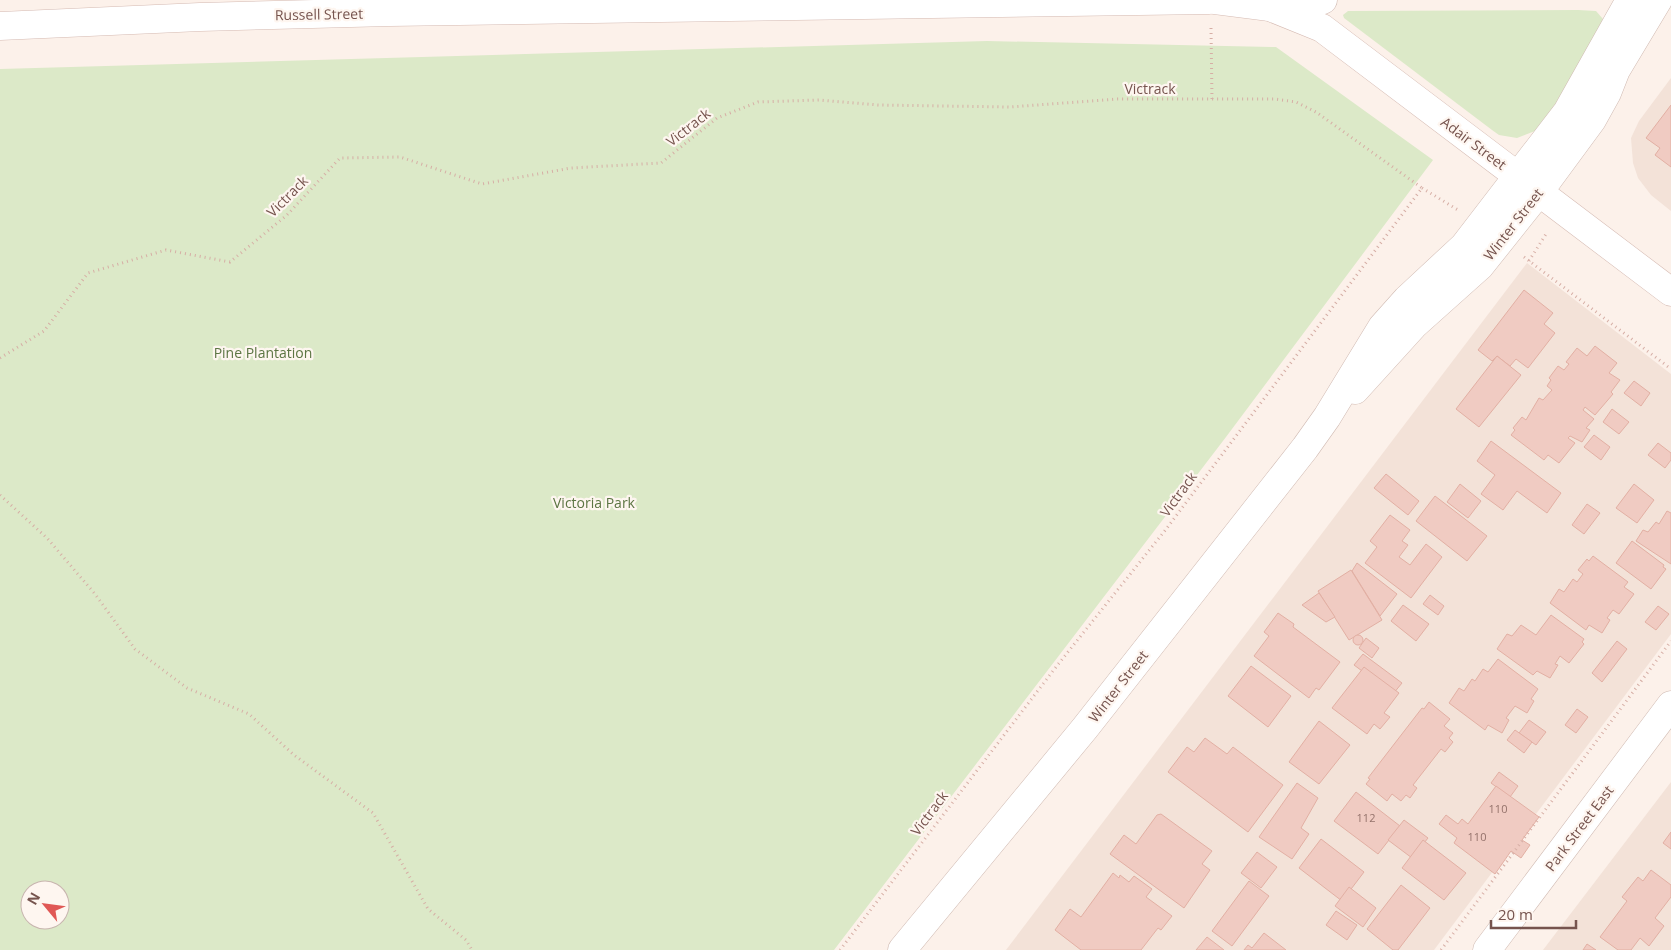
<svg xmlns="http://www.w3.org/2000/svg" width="1671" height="950" font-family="'Open Sans',sans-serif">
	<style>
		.residential { fill: #f3e2d8 }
		.green { fill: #dce9c8; fill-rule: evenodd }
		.building { fill: #f0cbc2; stroke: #e2afa3 }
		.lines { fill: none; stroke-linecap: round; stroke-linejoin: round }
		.street-casing { stroke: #d0bab2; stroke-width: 29 }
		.secondary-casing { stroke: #d5bab2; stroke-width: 29 }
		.path { stroke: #d6aea5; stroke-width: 3; stroke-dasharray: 1 4; stroke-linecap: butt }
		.street { stroke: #fff; stroke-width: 28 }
		.secondary { stroke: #fff; stroke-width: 28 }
		.labels { text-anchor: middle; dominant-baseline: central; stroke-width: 4.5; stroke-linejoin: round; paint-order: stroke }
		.number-label { font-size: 11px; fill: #94726b }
		.street-label { font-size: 14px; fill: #76544e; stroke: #fef6f0 }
		.park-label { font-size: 14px; fill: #5c7543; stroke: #fef6f0 }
	</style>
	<rect width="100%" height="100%" fill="#fcf1ea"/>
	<g class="residential">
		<path d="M1671,78v133l-20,-16 -13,-17 -5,-15 -2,-25 8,-17z"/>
		<path d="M1527,263l144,111v260l-237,316h-428z"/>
		<path d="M1671,782v168h-128z"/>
	</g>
	<g class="green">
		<path d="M1578,10l18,1 7,8 -34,70 -34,42 -18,7 -18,-3 -7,-5 -148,-112 -1,-3 5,-4z"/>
		<path d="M987,41l289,6 157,113 -207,277 -392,513h-834v-881zM30,890h30v30h-30z"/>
	</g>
	<g class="building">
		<path d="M1671,105v62l-16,-12 5,-7 -14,-10z"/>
		<path d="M1524,290l29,23 -9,11 11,9 -27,35 -12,-9 -6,7 -13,-10 -5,5 -14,-11z"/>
		<path d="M1595,346l22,17 -8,10 11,7 -9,12 2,2 -18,21 -10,-8 -2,3 11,9 -8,9 4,2 -8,12 -12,-6 -2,2 7,5 -16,20 -11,-8 -4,5 -33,-25 4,-5 -2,-2 9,-11 4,3 13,-22 4,2 9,-10 -5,-4 4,-6 -2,-2 9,-12 6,4 5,-6 -3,-2 11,-14 10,8z"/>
		<path d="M1497,356l24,19 -42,52 -23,-18z"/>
		<path d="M1634,381l16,12 -9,13 -17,-13z"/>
		<path d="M1612,409l17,13 -10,12 -16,-12z"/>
		<path d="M1594,435l16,12 -9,13 -17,-13z"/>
		<path d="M1491,441l70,52 -14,20 -30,-22 -14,19 -22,-16 14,-19 -18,-14z"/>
		<path d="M1658,443l13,10v7l-6,8 -17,-13z"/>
		<path d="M1386,474l33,27 -11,14 -34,-27z"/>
		<path d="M1460,484l21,17 -13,17 -21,-16z"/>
		<path d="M1634,484l20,16 -17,23 -21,-15z"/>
		<path d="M1435,496l52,40 -20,25 -51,-40z"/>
		<path d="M1587,504l13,9 -16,21 -12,-9z"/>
		<path d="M1667,511l4,2v51l-35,-23 7,-11 5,2 8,-10 3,2z"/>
		<path d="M1390,515l20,15 -8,11 6,4 -9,12 11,8 16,-21 16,13 -31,41 -46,-35 12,-16 -7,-6z"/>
		<path d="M1632,541l32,24 -1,2 3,2 -15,20 -35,-26z"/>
		<path d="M1593,556l35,26 -4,5 10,7 -15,20 -6,-4 -6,8 3,2 -8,13 -13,-8 -3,5 -36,-27 9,-14 5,3 9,-13 4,3 6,-8 -5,-4 9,-11 2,2z"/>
		<path d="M1357,563l40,31 -17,22 -28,-45z"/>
		<path d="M1351,570l31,50 -33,20 -31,-49z"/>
		<path d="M1319,593l16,24 -9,5 -24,-17z"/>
		<path d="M1430,595l14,11 -6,9 -15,-11z"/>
		<path d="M1403,605l26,19 -13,17 -25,-20z"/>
		<path d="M1658,606l11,8 -13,16 -11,-8z"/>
		<path d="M1278,613l16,11 -1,3 47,35 -21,28 -3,-2 -7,10 -55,-42 15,-20 -5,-4z"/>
		<path d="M1551,615l33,24 -2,3 2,2 -15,19 -9,-7 -5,8 3,1 -8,13 -13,-7 -4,4 -36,-26 10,-15 5,2 9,-11 15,10z"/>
		<circle cx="1358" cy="640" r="5"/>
		<path d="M1366,638l13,10 -7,10 -13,-10z"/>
		<path d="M1617,641l10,8 -25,33 -10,-9z"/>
		<path d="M1363,654l39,29 -9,11 -39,-29z"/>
		<path d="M1498,659l40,30 -7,10 3,2 -7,12 -12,-7 -9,12 3,2 -7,13 -14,-8 -3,5 -36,-27 10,-15 5,3 8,-12 3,2 8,-12 5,3z"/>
		<path d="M1251,666l40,30 -23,31 -40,-31z"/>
		<path d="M1364,667l35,26 -15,20 6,4 -10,12 -6,-5 -7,10 -35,-26z"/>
		<path d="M1429,702l21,17 -6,7 9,7 -4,5 4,4 -8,10 -4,-3 -28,36 4,3 -7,10 -4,-3 -5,6 -9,-7 -5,7 -21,-17 4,-5 -2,-1 54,-70 2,1z"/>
		<path d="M1577,709l11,8 -12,16 -11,-8z"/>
		<path d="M1529,720l17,12 -10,13 -17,-12z"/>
		<path d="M1319,721l31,24 -31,39 -30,-22z"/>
		<path d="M1515,730l17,12 -8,11 -17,-13z"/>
		<path d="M1205,738l22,16 6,-7 50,38 -35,47 -80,-60 19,-25 7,5z"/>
		<path d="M1499,772l19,14 -8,11 -19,-14z"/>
		<path d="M1297,783l21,15 -17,30 8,6 -17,25 -33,-22z"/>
		<path d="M1496,786l43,31 -17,23 8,5 -9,13 -10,-7 -16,23 -41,-31 3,-5 -18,-14 7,-9 12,9 4,-5 6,5z"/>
		<path d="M1356,792l44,34 -22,28 -44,-33z"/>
		<path d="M1161,814l51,37 -10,13 8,6 -26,38 -74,-54 14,-19 12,9 21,-29z"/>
		<path d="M1404,820l24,18 -16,20 -24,-18z"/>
		<path d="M1671,832v17l-8,-6z"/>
		<path d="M1321,839l43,33 -22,29 -43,-33z"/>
		<path d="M1423,840l43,33 -22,27 -42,-32z"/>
		<path d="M1257,852l20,15 -16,21 -20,-15z"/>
		<path d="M1651,870l20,15v12l-16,21 9,8 -15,20 -9,-8 -9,12h-13l-18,-13 27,-36 -5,-4 16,-20 5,4z"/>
		<path d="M1113,873l6,5 1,-3 9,7 5,-6 18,13 -6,8 26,19 -11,14 -3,-2 -17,22h-60l-26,-20 15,-21 11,8z"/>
		<path d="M1249,881l20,15 -37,50 -20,-15z"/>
		<path d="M1401,885l29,23 -32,42h-5l-26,-21z"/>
		<path d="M1349,887l27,21 -13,19 -28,-21z"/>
		<path d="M1336,911l21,14 -10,15 -21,-15z"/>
		<path d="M1264,933l22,17h-42l4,-5 4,3z"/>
		<path d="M1207,937l17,13h-28z"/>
		<path d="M1587,944l9,6h-13z"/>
	</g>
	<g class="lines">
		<g class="street-casing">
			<g id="street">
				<path d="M1270,7h28l25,-7"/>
				<path d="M1355,390l59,-65 66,-59 59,-74 53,-72 15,-27 9,-23 42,-70"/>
				<path d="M902,950l183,-222 220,-280 22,-31 55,-90 25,-28 57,-53 103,-134 63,-112"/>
				<path d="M1487,950l184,-245"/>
			</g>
		</g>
		<g class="secondary-casing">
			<g id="secondary">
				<path d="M1215,0l55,7 52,21 349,264"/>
				<path d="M0,26l200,-9 190,-5 819,-12"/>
			</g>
		</g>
		<g class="path">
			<path d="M1211,28l1,72"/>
			<path d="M1422,188l36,22"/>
			<path d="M1524,257l147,112"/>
			<path d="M1529,261l17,-27"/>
			<path d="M0,358l44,-27 44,-58 78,-23 64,12 57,-47 53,-57 60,-1 82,27 89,-16 90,-5 56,-45 41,-16 61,-2 59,5 132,2 108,-8h157l21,3 20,10 106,76 -255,340 -111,139 -216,283"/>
			<path d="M0,495l47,43 48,56 40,55 52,39 62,26 45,41 79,58 55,96 38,31 6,10"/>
			<path d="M1441,950l230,-309"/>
		</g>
		<use href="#street" class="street"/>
		<use href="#secondary" class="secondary"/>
	</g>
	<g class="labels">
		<g class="number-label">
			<text x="1498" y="808">110</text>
			<text x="1366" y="817">112</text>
			<text x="1477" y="836">110</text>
		</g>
		<g class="street-label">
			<text transform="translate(319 14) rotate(-1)">Russell Street</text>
			<text x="1150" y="88">Victrack</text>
			<text transform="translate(688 127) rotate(-38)">Victrack</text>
			<text transform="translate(1474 143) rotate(37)">Adair Street</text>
			<text transform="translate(287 196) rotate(-45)">Victrack</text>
			<text transform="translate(1513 224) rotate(-52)">Winter Street</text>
			<text transform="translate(1178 494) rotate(-54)">Victrack</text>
			<text transform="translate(1118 686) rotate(-52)">Winter Street</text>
			<text transform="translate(929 813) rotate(-53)">Victrack</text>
			<text transform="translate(1579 828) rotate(-53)">Park Street East</text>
		</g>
		<g class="park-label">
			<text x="263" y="352">Pine Plantation</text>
			<text x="594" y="502">Victoria Park</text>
		</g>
	</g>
	<g transform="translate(45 905) rotate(299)"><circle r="24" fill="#fef6f0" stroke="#c8b5af"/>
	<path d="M0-4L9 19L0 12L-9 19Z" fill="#e05855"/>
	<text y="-8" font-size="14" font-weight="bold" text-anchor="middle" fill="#76544e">N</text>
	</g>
	<path d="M1491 920v8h85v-8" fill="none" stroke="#76544e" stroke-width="2.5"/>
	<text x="1498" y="920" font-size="15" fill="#76544e" stroke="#fef6f0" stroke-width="4" paint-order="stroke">20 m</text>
</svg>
